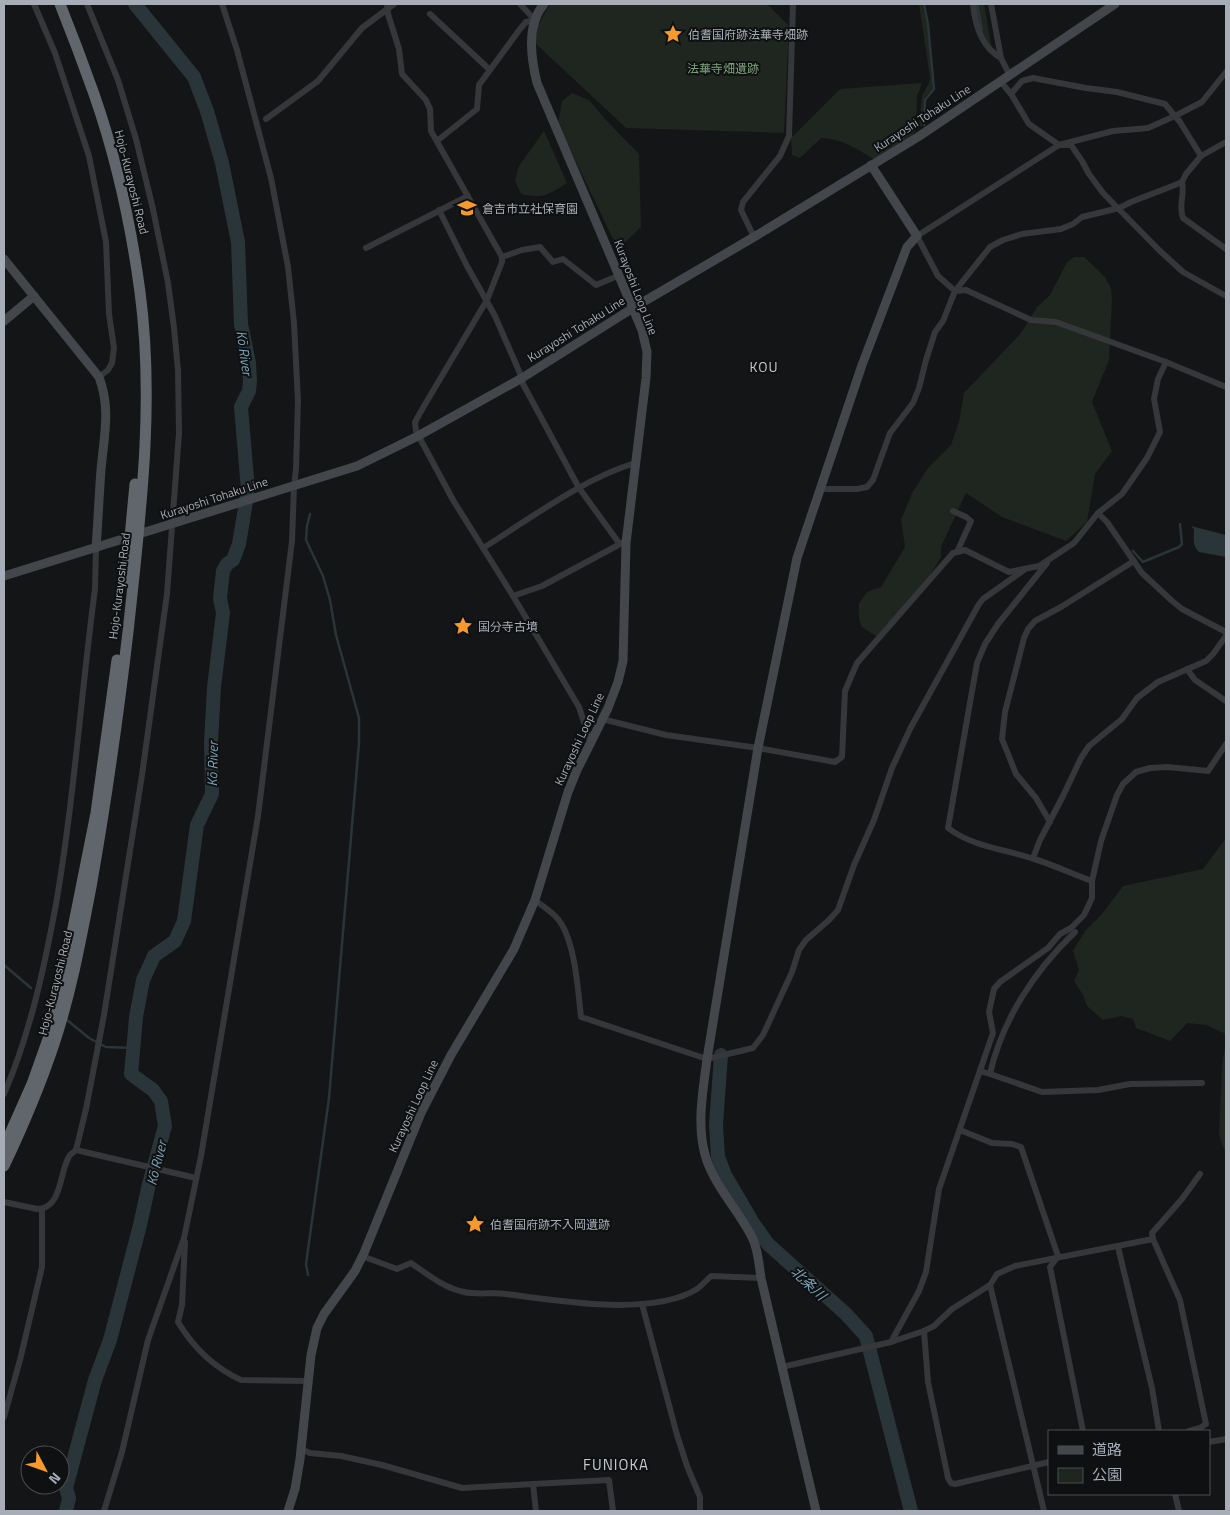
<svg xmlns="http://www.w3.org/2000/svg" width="1230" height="1515" font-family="'Titillium Web','Noto Sans JP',sans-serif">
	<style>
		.green { fill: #1e261f }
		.water { fill: #2a353a }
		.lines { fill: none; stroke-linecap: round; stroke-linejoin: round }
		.stream { stroke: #2a353a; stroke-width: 2.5 }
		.river { stroke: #2a353a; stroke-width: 14 }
		.street { stroke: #35373b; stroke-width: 6 }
		.secondary { stroke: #43464b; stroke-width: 9 }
		.highway { stroke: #61666d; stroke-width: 11 }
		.labels { text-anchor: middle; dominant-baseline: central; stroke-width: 4; stroke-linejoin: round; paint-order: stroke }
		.poi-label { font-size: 12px; fill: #a6adb7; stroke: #0f1011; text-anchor: start }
		.park-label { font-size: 12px; fill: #7fa27c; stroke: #0f1011 }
		.street-label { font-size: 12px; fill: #a6adb7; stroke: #0f1011 }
		.water-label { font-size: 14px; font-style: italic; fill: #7ca0b3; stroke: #0f1011 }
		.neighbourhood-label { font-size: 14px; letter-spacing: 1px; fill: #c7ccd3; stroke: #0f1011 }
		.quarter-label { font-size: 15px; letter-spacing: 1px; fill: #c7ccd3; stroke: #0f1011 }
	</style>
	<rect width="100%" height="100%" fill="#141516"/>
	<g class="green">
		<path d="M550,4h217l22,22 -5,107 -158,-5 -91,-85 3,-18z"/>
		<path d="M919,4h3l5,21 6,63 -8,9 -3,29 -3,1 3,-31 7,-13 1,-5z"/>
		<path d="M974,4h10l8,45 -10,-15z"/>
		<path d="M922,83l-5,13 -1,33 -5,9 -36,22c-18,-11 -32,-21 -54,-22l-21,20 -8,-3 -1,-17 49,-49z"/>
		<path d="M572,93l17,7 17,20 33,34 2,73 -17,16 -8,-2 -4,-4 -54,-113 4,-23z"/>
		<path d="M544,131l23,52c-19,12 -23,16 -46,11l-6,-13 4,-15z"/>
		<path d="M1074,257h10l21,20 6,11 1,12 -3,60 -17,42 20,49 -17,23 -8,48 -21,19 -64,-24 -36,-24 -25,54v10l-24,39 -38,42 -17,-11 -3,-8v-16l8,-11 14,-5 24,-40 -4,-27 11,-27 16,-25 23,-23 8,-23 5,-29 57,-60 16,-26 13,-12 17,-33z"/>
		<path d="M1226,838v196l-20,-9 -19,-2 -17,18 -34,-13 -3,-9 -12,-3 -18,4 -16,-14 -4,-11 -9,-14 5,-11 -6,-19 12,-20 17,-17 21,-28 80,-17z"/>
		<path d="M1226,1042v113l-7,-20 3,-71z"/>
	</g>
	<path class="water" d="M1191,526l35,9v22l-27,-5c-7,-6 -5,-15 -5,-23z"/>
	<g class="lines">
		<g class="stream">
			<path d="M924,4l4,21 6,64 -9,11 -1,25"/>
			<path d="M977,4l5,26"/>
			<path d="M1133,551l10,11 36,-15 3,-3 -2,-20"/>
			<path d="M4,965l27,23"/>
			<path d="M67,1020l22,18 17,9 27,1"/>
			<path d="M308,1275l-2,-11 23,-166 30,-355v-25l-23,-83 -6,-35 -7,-24 -17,-36 1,-14 3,-12"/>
		</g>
		<g class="river">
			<path d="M721,1055l-5,70 2,32 7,18 28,48 15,21 78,70 20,22 45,175"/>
			<path d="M66,1511l3,-13 -3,-10 29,-108 15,-40 30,-115 9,-41 16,-58 -4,-25 -8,-11 -22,-16 5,-57 7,-37 11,-24 21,-15 9,-20 13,-96 15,-31 -1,-51 3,-56 9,-74 -3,-15 3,-27 4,-7 6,-4 6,-16 9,-54 -7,-83 8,-16 1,-10 -1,-18 -8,-39 -3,-82 -16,-79 -15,-52 -13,-34 -59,-73"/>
		</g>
		<g class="street">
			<path d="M34,4l21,49 34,103 17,86 3,72 5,34 -2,15 -4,7 -9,7"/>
			<path d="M387,4l1,10 11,35 3,25 24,26 4,9 1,22 71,126v5l-15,38 -63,106 -9,16 1,9 37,69 60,96 66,111 11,34"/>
			<path d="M973,4c2,21 8,43 28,54"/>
			<path d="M991,4l10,54 9,18"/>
			<path d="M430,14l60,56"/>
			<path d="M1226,72l-24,30 -27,14 -27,12 -35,3 -54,14 -142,91 21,40 17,15 11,-1 65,30 25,2 110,40 60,25"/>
			<path d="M1001,82l10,12 18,30 30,21h12l11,16 7,13 14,19 56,57 24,22 43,24"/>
			<path d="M1011,94l11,-13 11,-3 53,10 31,4 48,12 15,18 21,34"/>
			<path d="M266,119l52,-38 44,-53 32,-24"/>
			<path d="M437,141l40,-32 2,-24 41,-56 6,-7 9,-2 -15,-16"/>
			<path d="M1182,182c3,14 -4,23 1,36l43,31"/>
			<path d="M439,210l28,56 28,50 27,62 1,6 56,104 40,55"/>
			<path d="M754,237l-13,-27 2,-8 37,-46 9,-20 4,-132"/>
			<path d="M366,248l102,-52"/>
			<path d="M502,257l20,-7 18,-3 13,15 10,-3 33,26 24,-10"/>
			<path d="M821,489h36l10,-2 6,-7 17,-47 23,-30 6,-15 7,-28 9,-28 8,-11 12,-30 35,-44 13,-7 19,-6 39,-5 12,-5 9,-7 37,-9 12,-6 44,-17 7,-3 4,-8 15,-18 25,-14"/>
			<path d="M953,511l13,6 5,4 -14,31"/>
			<path d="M1098,513l9,9 35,51 29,27 11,9 44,23"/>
			<path d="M483,548c47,-29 99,-69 152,-85"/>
			<path d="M1047,563l-49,61 -13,20 -8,19 -29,165c23,18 55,21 83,30 21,6 41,16 61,23"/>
			<path d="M513,596l29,-10 80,-43"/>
			<path d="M1187,669l8,11 31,21"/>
			<path d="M602,719l64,16 92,13 77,14 7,-5 3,-66 12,-28 96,-110 12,-3 44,22 30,-6 35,-23 24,-30 24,-19 25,-36 13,-26 -6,-33 4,-20 8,-17"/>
			<path d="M1050,822l-14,-24 -20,-24 -14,-35 3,-27 19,-74 4,-9 7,-8 26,-14 73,-46"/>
			<path d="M1033,858l7,-18 23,-44 18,-38 8,-12 33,-27 15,-21 21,-16 48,-21 7,-7 13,-18"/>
			<path d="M535,900c7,6 16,11 22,18 18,20 21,72 24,99l126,42 46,-11 10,-13 29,-63 7,-22 7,-10 23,-20 9,-10 16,-45 20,-45 18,-52 18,-39 69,-125 4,-5 41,-29"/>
			<path d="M980,1071l10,3c12,-54 45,-104 85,-142"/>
			<path d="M990,1074l52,18 56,-2 32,-6 72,-1"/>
			<path d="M4,1094c26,-60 40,-125 52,-190 18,-104 25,-210 39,-315l1,-41"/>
			<path d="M960,1130l32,13 20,1 9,3 37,109"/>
			<path d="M76,1150l120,28"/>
			<path d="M4,1202l33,7c26,0 22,-39 33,-54 0,0 6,-5 6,-5l10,-41 18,-94 38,-240 25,-181 12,-161 -1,-63 -4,-42 -6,-45 -15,-74 -17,-70 -18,-59 -31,-76"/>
			<path d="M185,1242l-3,63 -4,17c15,25 37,46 63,58l66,1"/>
			<path d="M1118,1247l34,141 7,43"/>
			<path d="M362,1256l35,13 14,-6c16,11 33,25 53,29 13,3 28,0 42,2 51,7 146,23 191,-5 5,-4 10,-9 14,-13l50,2"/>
			<path d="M1058,1256l-8,11 33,164"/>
			<path d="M990,1285l54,226"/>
			<path d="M642,1304l35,131 10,31 13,31v14"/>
			<path d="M924,1331l4,51 20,96 3,5 4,1 94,-22"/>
			<path d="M891,1342l28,-51 7,-19 13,-83 54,-156 -4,-21 5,-23 6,-7 48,-34 12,-14 11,-6 13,-13 8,-17v-17l9,-40 16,-46 6,-11 13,-12 14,-4 18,-1 40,4 18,-27"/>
			<path d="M782,1367l109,-25 33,-11 10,-5 18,-17 38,-24 7,-11 18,-8 138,-27"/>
			<path d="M4,1417l16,-57 22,-93v-58"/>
			<path d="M1189,1431l11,-3 6,-4 -26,-124 -27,-61 -1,-6 30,-34 18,-25"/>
			<path d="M1209,1442l17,-3"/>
			<path d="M301,1449l9,4 31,3 41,9 80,23 71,-4 3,27"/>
			<path d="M533,1484l76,-4 4,31"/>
			<path d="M1175,1494l4,17"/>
			<path d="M104,1511l18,-59 26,-112 36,-102 17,-82 57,-340 34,-275 2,-55 2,-17 2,-68 -4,-78 -6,-56 -17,-89 -34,-128 -15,-46"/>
		</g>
		<g class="secondary">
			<path d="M4,259l95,118c12,32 5,59 2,93 -2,26 -3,52 -5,78"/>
			<path d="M4,321l30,-25"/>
			<path d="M4,576l353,-110 61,-30 104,-58 111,-70 121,-71 164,-100 197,-133"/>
			<path d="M288,1511l7,-22 5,-30 11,-104 6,-27 7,-14 31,-43 9,-18 57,-140 30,-58 63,-106 21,-49 33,-108 9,-22 31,-62 10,-26 5,-21 3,-118 20,-165 1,-26 -5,-22 -105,-247c-6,-25 -11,-58 7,-79"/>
			<path d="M816,1511l-55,-233c-2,-13 -3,-30 -9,-41 -14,-27 -37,-51 -46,-79 -10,-32 -3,-67 1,-99l51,-311 39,-190 65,-193 45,-118 10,-11 -46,-71"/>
		</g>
		<g class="highway">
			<path d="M126,580l9,-96"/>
			<path d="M4,1147l28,-63 16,-45 12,-46 36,-180 21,-153"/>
			<path d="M4,1166c19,-40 36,-80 50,-122 17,-51 27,-105 37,-157 15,-85 27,-170 37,-255 12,-113 27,-227 12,-340 -9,-67 -24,-135 -46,-198 -11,-31 -22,-60 -34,-90"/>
		</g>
	</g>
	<defs>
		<g id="sight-bare" transform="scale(1.5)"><path d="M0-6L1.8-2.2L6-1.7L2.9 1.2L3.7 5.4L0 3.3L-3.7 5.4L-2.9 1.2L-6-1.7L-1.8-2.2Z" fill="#f69a2d" stroke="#0f1011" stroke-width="2.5" paint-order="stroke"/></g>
		<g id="school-bare" transform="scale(1.5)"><path d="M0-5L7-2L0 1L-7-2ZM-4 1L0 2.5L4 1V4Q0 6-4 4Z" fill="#f69a2d" stroke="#0f1011" stroke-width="2.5" paint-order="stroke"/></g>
	</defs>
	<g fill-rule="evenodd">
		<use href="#sight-bare" x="673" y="34"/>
		<use href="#school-bare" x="467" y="208"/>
		<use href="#sight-bare" x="463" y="626"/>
		<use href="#sight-bare" x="475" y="1224"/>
	</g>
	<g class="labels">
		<g class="poi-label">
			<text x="688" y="34">伯耆国府跡法華寺畑跡</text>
			<text x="482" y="208">倉吉市立社保育園</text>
			<text x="478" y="626">国分寺古墳</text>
			<text x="490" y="1224">伯耆国府跡不入岡遺跡</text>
		</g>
		<g class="park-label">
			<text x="723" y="68">法華寺畑遺跡</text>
		</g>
		<g class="street-label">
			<text transform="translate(922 118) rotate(-33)">Kurayoshi Tohaku Line</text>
			<text transform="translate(132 182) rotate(76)">Hojo-Kurayoshi Road</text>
			<text transform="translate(636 287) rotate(69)">Kurayoshi Loop Line</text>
			<text transform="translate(576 329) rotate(-32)">Kurayoshi Tohaku Line</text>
			<text transform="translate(214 498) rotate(-18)">Kurayoshi Tohaku Line</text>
			<text transform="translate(119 586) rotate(-83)">Hojo-Kurayoshi Road</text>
			<text transform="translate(579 739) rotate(-65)">Kurayoshi Loop Line</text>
			<text transform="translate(55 983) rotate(-76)">Hojo-Kurayoshi Road</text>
			<text transform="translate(413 1106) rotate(-65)">Kurayoshi Loop Line</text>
		</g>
		<g class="water-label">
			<text transform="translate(245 353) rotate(82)">Kō River</text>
			<text transform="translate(212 764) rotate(-89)">Kō River</text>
			<text transform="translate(156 1163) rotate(-76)">Kō River</text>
			<text transform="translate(809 1283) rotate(43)">北条川</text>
		</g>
		<g class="neighbourhood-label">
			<text x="764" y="366">KOU</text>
		</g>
		<g class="quarter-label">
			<text x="616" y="1464">FUNIOKA</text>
		</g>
	</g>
	<rect width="1230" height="1515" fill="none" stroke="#a6adb7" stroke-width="10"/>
	<rect x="1048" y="1430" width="162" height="65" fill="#0f1011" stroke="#4b4f53"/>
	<rect x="1058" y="1446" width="25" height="8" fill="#43464b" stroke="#4b4f53"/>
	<text x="1092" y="1455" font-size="15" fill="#a6adb7">道路</text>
	<rect x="1058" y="1468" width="25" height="15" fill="#1e261f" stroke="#4b4f53"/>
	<text x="1092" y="1480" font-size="15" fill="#a6adb7">公園</text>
	<g transform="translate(45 1470) rotate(131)"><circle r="24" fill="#0f1011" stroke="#4b4f53"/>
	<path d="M0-4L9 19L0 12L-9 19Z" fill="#f69a2d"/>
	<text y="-8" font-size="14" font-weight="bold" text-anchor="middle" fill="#a6adb7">N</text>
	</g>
</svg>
